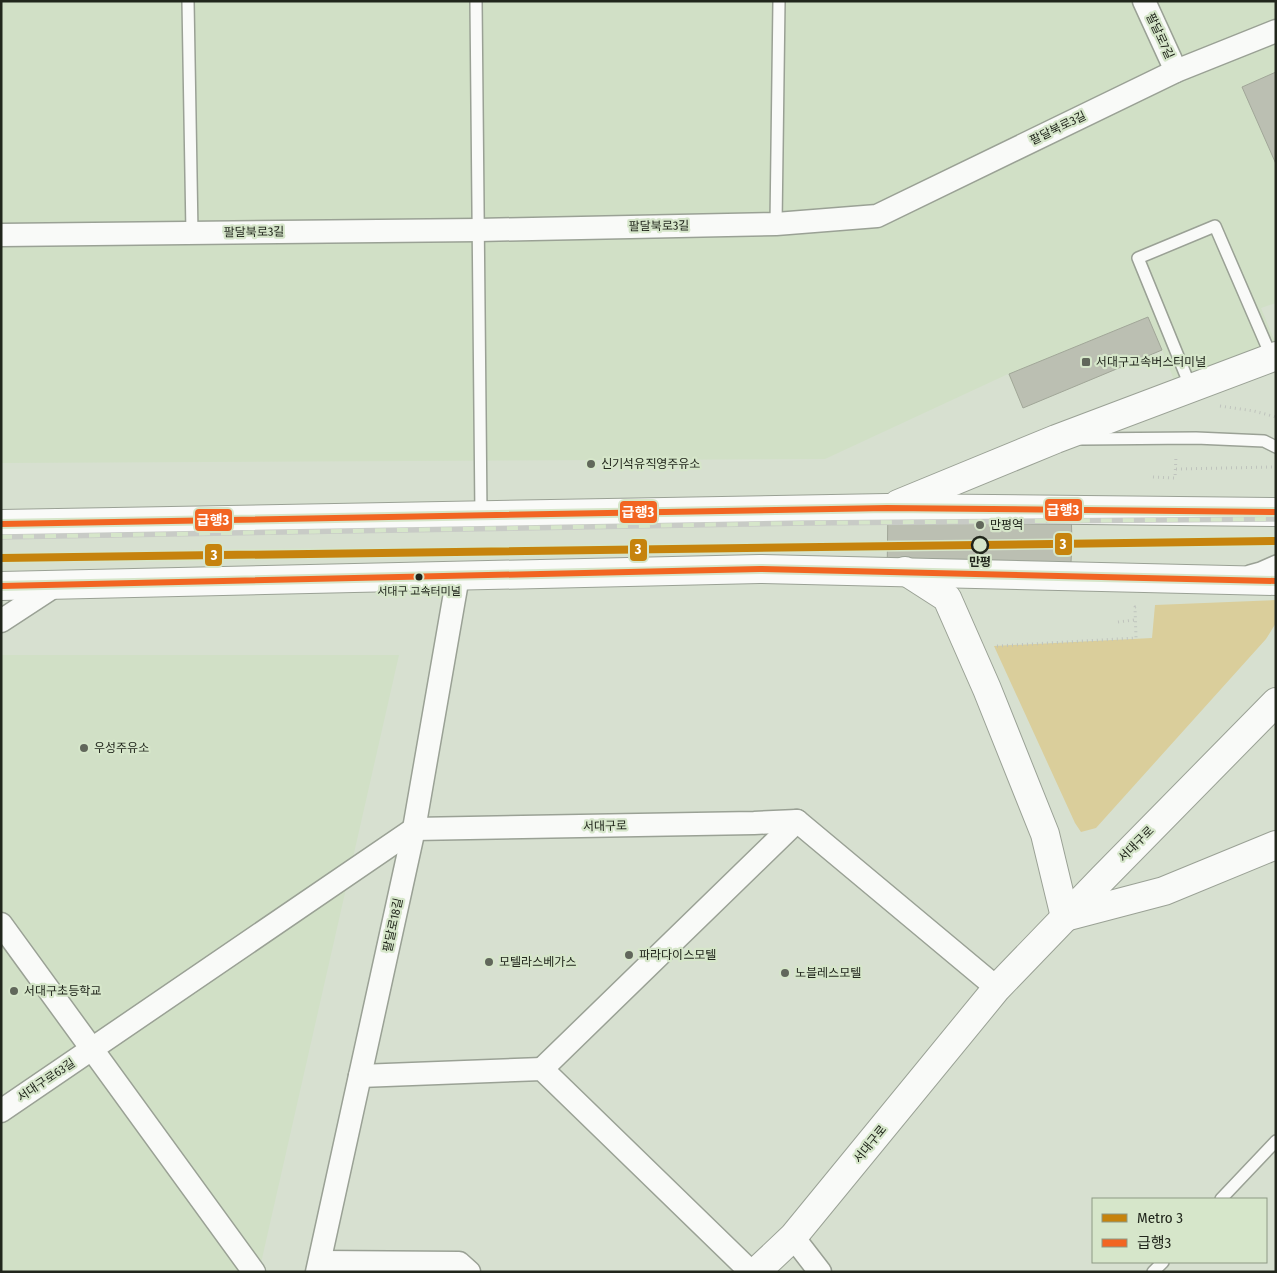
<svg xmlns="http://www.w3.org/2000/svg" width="1277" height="1273" font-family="'Fira Sans Condensed','Noto Sans KR',sans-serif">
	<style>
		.built { fill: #d1e0c6 }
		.green { fill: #dace9b }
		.building { fill: #bbbfb2; stroke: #a1a698 }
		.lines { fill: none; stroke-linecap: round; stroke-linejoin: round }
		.service-casing { stroke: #9aa195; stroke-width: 14 }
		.minor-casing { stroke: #9aa195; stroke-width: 25 }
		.secondary-casing { stroke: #9aa195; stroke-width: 30 }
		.primary-casing { stroke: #9aa195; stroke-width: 30 }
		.path { stroke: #bfc3bd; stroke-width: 3; stroke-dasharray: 1 4; stroke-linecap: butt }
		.service { stroke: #f9faf8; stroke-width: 11 }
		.minor { stroke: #f9faf8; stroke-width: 22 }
		.secondary { stroke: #f9faf8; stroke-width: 28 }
		.primary { stroke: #f9faf8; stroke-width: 28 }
		.rail-casing { stroke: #c8cbc6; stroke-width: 5.5 }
		.rail { stroke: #d6e6ca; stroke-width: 4; stroke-dasharray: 11; stroke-linecap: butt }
		.bus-1-casing { stroke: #d6e6ca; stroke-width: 10 }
		.bus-1 { stroke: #f26522; stroke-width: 6 }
		.metro-1-casing { stroke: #d6e6ca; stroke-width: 11 }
		.metro-1 { stroke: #c6830d; stroke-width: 8 }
		.poi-dot { fill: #61675b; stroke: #d6e6ca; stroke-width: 2 }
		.stop-dot { fill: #d6e6ca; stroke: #21261c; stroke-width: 2.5 }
		.bus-dot { fill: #21261c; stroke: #d6e6ca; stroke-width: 2 }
		.labels { text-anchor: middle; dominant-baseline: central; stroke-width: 4.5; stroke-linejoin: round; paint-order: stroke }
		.bus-label { font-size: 11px; fill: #21261c; stroke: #d6e6ca }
		.street-label { font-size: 12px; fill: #21261c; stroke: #d6e6ca }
		.poi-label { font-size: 12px; fill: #21261c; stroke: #d6e6ca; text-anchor: start }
		.stop-label { font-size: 12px; font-weight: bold; fill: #21261c; stroke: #d6e6ca }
		.line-badge { stroke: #d6e6ca; stroke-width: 2 }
		.badge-label { font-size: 14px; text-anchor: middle; font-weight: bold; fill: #fff }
	</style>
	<rect width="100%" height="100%" fill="#d7e0d0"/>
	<g class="built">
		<path d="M1,1h1275v302l-15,5 15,36 -100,41 -14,-35 -139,58 -15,-34 -183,85 -824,4z"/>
		<path d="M1,655h398l-140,617h-258z"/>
	</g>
	<path class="green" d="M1276,600v23l-10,16 -170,189 -15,4 -6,-9 -81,-177 158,-8 3,-33z"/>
	<g class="building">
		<path d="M1276,72v92l-34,-77z"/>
		<path d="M1148,317l14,33 -139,58 -14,-34z"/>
		<path d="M888,504l183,2 1,38 -2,36 -183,-2z"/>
	</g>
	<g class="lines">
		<g class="service-casing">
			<g id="service">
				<path d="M188,1l4,232"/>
				<path d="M476,1l5,514"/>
				<path d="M776,224l3,-223"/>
				<path d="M1191,388l-53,-130 77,-32 57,132"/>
				<path d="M1082,439l114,-1 68,3 12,6"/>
				<path d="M1249,571l11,-3 16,-7"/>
				<path d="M1221,1199l55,-58"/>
				<path d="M1153,1272l10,-10"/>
			</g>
		</g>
		<g class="minor-casing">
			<g id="minor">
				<path d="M1144,1l32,70"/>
				<path d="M1,235l477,-5 298,-6 101,-8 299,-145 100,-40"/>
				<path d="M1,621l55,-36"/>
				<path d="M414,829l340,-6 43,-2 200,167"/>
				<path d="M1,924l253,348"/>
				<path d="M542,1069l255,-248"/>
				<path d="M360,1076l182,-7 209,203"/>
				<path d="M1,1111l413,-282"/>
				<path d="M793,1237l27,35"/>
				<path d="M320,1262l139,1 10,9"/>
				<path d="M317,1272l97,-443 44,-253"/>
			</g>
		</g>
		<g class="secondary-casing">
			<path id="secondary" d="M1065,917l99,-26 112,-46"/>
		</g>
		<g class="primary-casing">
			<g id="primary">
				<path d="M898,504l158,-65 220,-83"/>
				<path d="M1,524l886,-16 389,4"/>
				<path d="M905,571l42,27 40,91 58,145 20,83"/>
				<path d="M1,586l759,-17 516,12"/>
				<path d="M756,1272l37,-35 204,-249 106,-110 173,-176"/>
			</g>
		</g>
		<g class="path">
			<path d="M1220,406l34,5 22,6"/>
			<path d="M1176,469l97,-2"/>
			<path d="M1153,477l22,1 1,-22"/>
			<path d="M1118,622l16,-2"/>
			<path d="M997,646l139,-8 -1,-31h3"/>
		</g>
		<use href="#service" class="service"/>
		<use href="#minor" class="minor"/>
		<use href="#secondary" class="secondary"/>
		<use href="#primary" class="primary"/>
		<g class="rail-casing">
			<path id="rail" d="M1,537l805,-14 470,-4"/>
		</g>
		<use href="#rail" class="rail"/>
		<g class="bus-1-casing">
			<g id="bus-1">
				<path d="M1,524l886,-16 389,4"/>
				<path d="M1,586l759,-17 516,12"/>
			</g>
		</g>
		<use href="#bus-1" class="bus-1"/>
		<g class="metro-1-casing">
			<path id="metro-1" d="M1,558l1275,-17"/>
		</g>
		<use href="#metro-1" class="metro-1"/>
	</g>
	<g class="poi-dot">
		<rect x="1081" y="357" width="10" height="10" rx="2.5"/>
		<circle cx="591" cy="464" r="5"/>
		<circle cx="980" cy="525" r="5"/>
		<circle cx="84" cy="748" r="5"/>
		<circle cx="629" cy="955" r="5"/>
		<circle cx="489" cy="962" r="5"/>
		<circle cx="785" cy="973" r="5"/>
		<circle cx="14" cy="991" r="5"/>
	</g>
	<circle class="stop-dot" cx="980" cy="545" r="8"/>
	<circle class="bus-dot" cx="419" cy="577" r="4.5"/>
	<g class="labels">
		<g class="bus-label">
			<text x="419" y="591">서대구 고속터미널</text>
		</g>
		<g class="street-label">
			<text transform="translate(1160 36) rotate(65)">팔달로7길</text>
			<text transform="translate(1058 128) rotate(-26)">팔달북로3길</text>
			<text transform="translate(659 226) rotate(-1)">팔달북로3길</text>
			<text transform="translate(254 232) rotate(-1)">팔달북로3길</text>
			<text transform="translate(605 826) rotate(-1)">서대구로</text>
			<text transform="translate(1136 844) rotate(-45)">서대구로</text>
			<text transform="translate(393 925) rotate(-78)">팔달로18길</text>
			<text transform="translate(46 1080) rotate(-34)">서대구로63길</text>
			<text transform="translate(870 1144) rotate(-51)">서대구로</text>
		</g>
		<g class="poi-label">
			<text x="1096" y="362">서대구고속버스터미널</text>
			<text x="601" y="464">신기석유직영주유소</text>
			<text x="990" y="525">만평역</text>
			<text x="94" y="748">우성주유소</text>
			<text x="639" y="955">파라다이스모텔</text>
			<text x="499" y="962">모텔라스베가스</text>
			<text x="795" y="973">노블레스모텔</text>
			<text x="24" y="991">서대구초등학교</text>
		</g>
		<g class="stop-label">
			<text x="980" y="562">만평</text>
		</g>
	</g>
	<g class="line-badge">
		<rect x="1044" y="498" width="39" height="24" rx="5" fill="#f26522"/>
		<rect x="619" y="500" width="39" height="24" rx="5" fill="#f26522"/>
		<rect x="194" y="508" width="39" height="24" rx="5" fill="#f26522"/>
		<rect x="1054" y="532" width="19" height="24" rx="5" fill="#c6830d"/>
		<rect x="629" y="538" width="19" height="24" rx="5" fill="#c6830d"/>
		<rect x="204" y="543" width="19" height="24" rx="5" fill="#c6830d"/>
	</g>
	<g class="badge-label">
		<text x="1063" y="515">급행3</text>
		<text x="638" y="517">급행3</text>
		<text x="213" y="525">급행3</text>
		<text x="1063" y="549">3</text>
		<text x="638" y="554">3</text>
		<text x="214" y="560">3</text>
	</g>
	<rect width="1277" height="1273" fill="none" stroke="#21261c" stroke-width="5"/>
	<rect x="1092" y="1198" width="175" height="65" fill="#d6e6ca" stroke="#8e9984"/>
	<rect x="1102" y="1214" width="25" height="8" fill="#c6830d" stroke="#8e9984"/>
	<text x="1137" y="1223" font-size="15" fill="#21261c">Metro 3</text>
	<rect x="1102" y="1239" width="25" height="8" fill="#f26522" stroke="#8e9984"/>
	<text x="1137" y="1248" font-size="15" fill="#21261c">급행3</text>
</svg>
